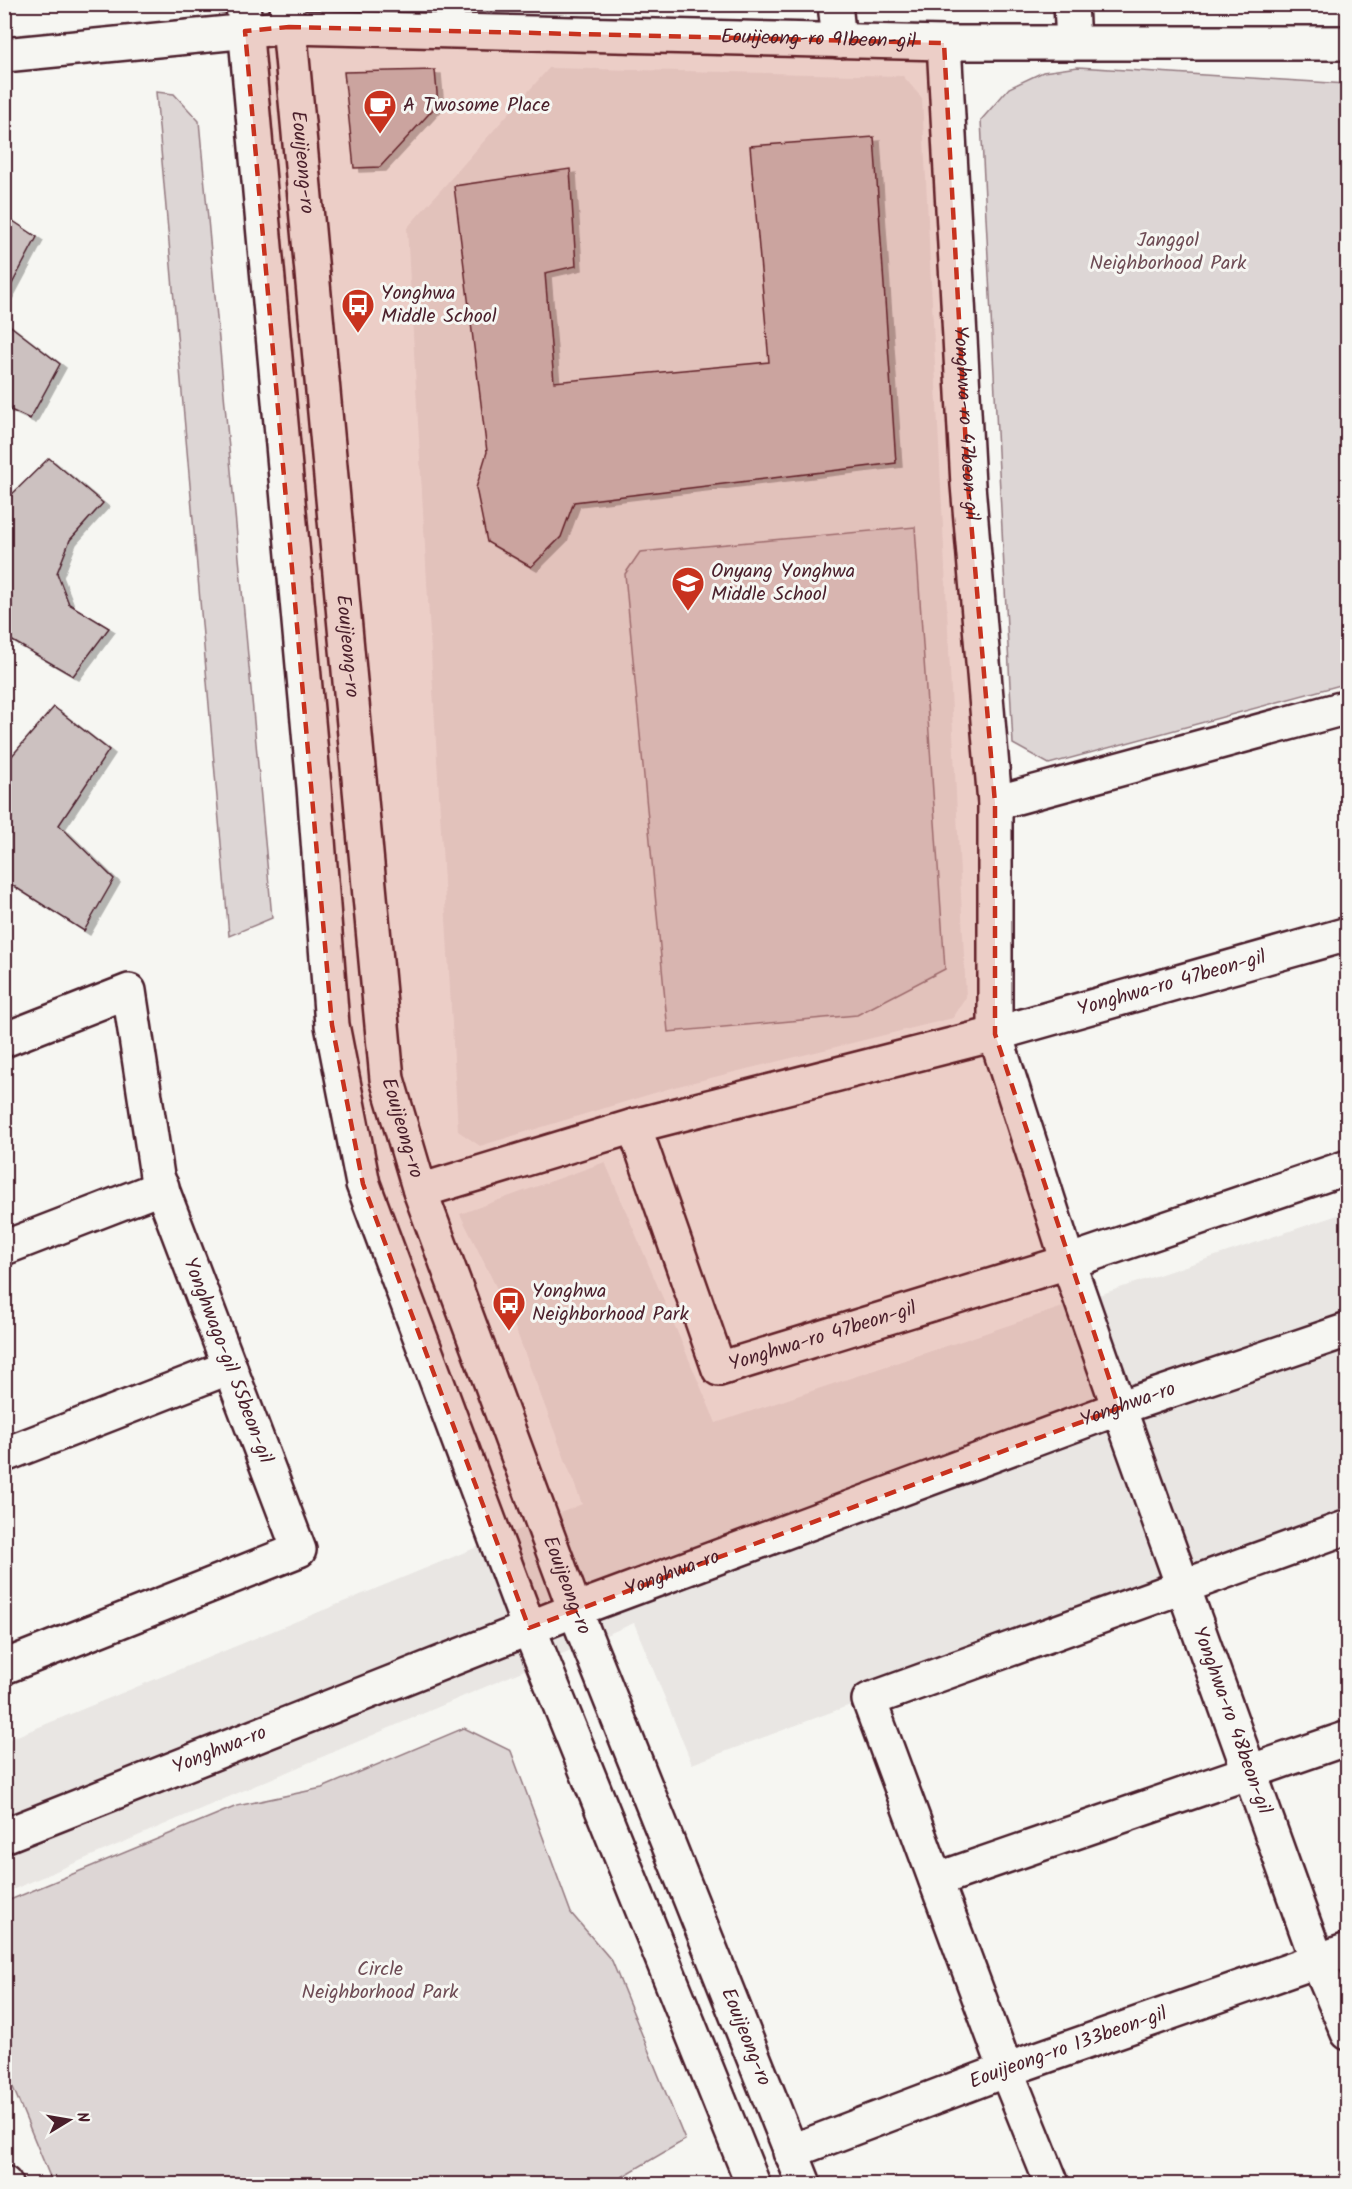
<svg xmlns="http://www.w3.org/2000/svg" width="1352" height="2189" font-family="Kalam,sans-serif">
	<style>
		.built { fill: #e9e6e3 }
		.green { fill: #ddd6d5; stroke: #947a80; stroke-width: 1.5 }
		.building { fill: #ccc1c0; stroke: #4a1f2b; stroke-width: 1.5; filter: url(#shadow) }
		.lines { fill: none; stroke-linecap: round; stroke-linejoin: round }
		.minor-casing { stroke: #4a1f2b; stroke-width: 38 }
		.major-casing { stroke: #4a1f2b; stroke-width: 38 }
		.minor { stroke: #f6f6f2; stroke-width: 33 }
		.major { stroke: #f6f6f2; stroke-width: 33 }
		.marked { fill: #c8321e; fill-opacity: 0.2; stroke: #c8321e; stroke-width: 4.5; stroke-dasharray: 12 8; stroke-linejoin: round }
		.labels { text-anchor: middle; dominant-baseline: central; stroke-width: 6; stroke-linejoin: round; paint-order: stroke }
		.street-label { font-size: 20px; fill: #4a1f2b; stroke: #f6f6f2 }
		.poi-label { font-size: 20px; fill: #4a1f2b; stroke: #f6f6f2; text-anchor: start }
		.park-label { font-size: 20px; fill: #6f4d56; stroke: #f6f6f2 }
	</style>
	<defs>
		<filter id="shadow"><feDropShadow dx="6" dy="4" stdDeviation="0" flood-color="#0004"/></filter>
	</defs>
	<rect width="100%" height="100%" fill="#f6f6f2"/>
	<filter id="ink" filterUnits="userSpaceOnUse"><feTurbulence type="fractalNoise" baseFrequency=".0167" numOctaves="2"/><feDisplacementMap in="SourceGraphic" scale="12" xChannelSelector="R" yChannelSelector="G"/><feConvolveMatrix kernelMatrix="1 2 1 2 8 2 1 2 1" color-interpolation-filters="sRGB"/></filter>
	<g filter="url(#ink)">
		<g class="built">
			<path d="M549,68l354,8 19,22 44,899 -13,21 -279,69 -194,59 -22,-15 -51,-903z"/>
			<path d="M605,1162l111,261 631,-211v308l-655,244 -58,-141 -629,270v-152l577,-237 -71,-187 -51,-103z"/>
		</g>
		<g class="green">
			<path d="M1078,67l269,17 1,599 -299,81 -36,-20 -32,-624 28,-32 34,-16z"/>
			<path d="M156,92l18,2 25,27 73,797 -43,18z"/>
			<path d="M915,527l30,442 -88,46 -189,17 -43,-458 15,-22z"/>
			<path d="M464,1728l47,23 60,162 41,48 73,179 -75,44h-557l-48,-116v-166l232,-96 85,-18z"/>
		</g>
		<g class="building">
			<path d="M435,70l3,34 -58,63 -26,1 -10,-96z"/>
			<path d="M874,137l22,326 -322,39 -13,35 -30,30 -44,-25 -11,-54 11,-36 -33,-266 116,-17 6,97 -31,7 9,109 215,-20 -19,-216z"/>
			<path d="M4,215l33,22 -33,62z"/>
			<path d="M4,321l56,43 -30,55 -26,-12z"/>
			<path d="M49,458l54,45 -33,37 -13,33 12,31 40,24 -36,48 -69,-40v-134z"/>
			<path d="M54,707l55,43 -50,75 55,54 -30,52 -80,-51v-115z"/>
		</g>
		<g class="lines">
			<g class="minor-casing">
				<g id="minor">
					<path d="M835,4l4,37"/>
					<path d="M1071,4l2,39"/>
					<path id="s1" d="M944,43l24,442 27,318v231l73,228 51,146 198,552 31,73"/>
					<path id="s2" d="M4,55l285,-28 655,16h404"/>
					<path d="M995,803l353,-96"/>
					<path id="s3" d="M4,1040l125,-49 28,185 142,374 -295,117"/>
					<path id="s4" d="M634,1126l85,243 349,-107 280,-95"/>
					<path id="s5" d="M420,1191l214,-65 361,-92 353,-100"/>
					<path d="M4,1248l158,-61"/>
					<path d="M4,1455l226,-88"/>
					<path id="s6" d="M4,1836l571,-226 544,-202 229,-78"/>
					<path d="M936,1880l412,-142"/>
					<path id="s7" d="M790,2152l216,-82 342,-120"/>
					<path d="M4,2183l1,1"/>
					<path d="M1052,2184l-46,-114 -137,-370 479,-173"/>
				</g>
			</g>
			<g class="major-casing">
				<g id="major">
					<path d="M243,4l71,783 18,238 31,159 166,444 224,556"/>
					<path id="s8" d="M287,4l100,1075 33,112 155,419 229,574"/>
				</g>
			</g>
			<use href="#minor" class="minor"/>
			<use href="#major" class="major"/>
		</g>
	</g>
	<path class="marked" d="M289,27l655,16 24,442 27,318v231l124,374 -590,220 -166,-444 -31,-159 -87,-994z"/>
	<defs>
		<g id="cafe-pin" transform="scale(1.725)"><path d="M0 17L-7.5 6A9.5 9.5 0 1 1 7.5 6Z" fill="#c8321e" stroke="#f6f6f2"/><path d="M-5.5-4.5H6V0H3Q3 3.5 0 3.5H-2.5Q-5.5 3.5-5.5 0ZM3-3.2v2h1.7v-2ZM-6 4.5H4V6H-6Z" fill="#fff"/></g>
		<g id="bus-pin" transform="scale(1.725)"><path d="M0 17L-7.5 6A9.5 9.5 0 1 1 7.5 6Z" fill="#c8321e" stroke="#f6f6f2"/><path d="M-5-6H5V4H4V6H2V4H-2V6H-4V4H-5ZM-3.5-4V0h7V-4ZM-3.5 1.2v1.5H-2V1.2ZM2 1.2v1.5H3.5V1.2Z" fill="#fff"/></g>
		<g id="school-pin" transform="scale(1.725)"><path d="M0 17L-7.5 6A9.5 9.5 0 1 1 7.5 6Z" fill="#c8321e" stroke="#f6f6f2"/><path d="M0-5L7-2L0 1L-7-2ZM-4 1L0 2.5L4 1V4Q0 6-4 4Z" fill="#fff"/></g>
	</defs>
	<g fill-rule="evenodd">
		<use href="#cafe-pin" x="380" y="106"/>
		<use href="#bus-pin" x="358" y="305"/>
		<use href="#school-pin" x="688" y="583"/>
		<use href="#bus-pin" x="509" y="1303"/>
	</g>
	<g class="labels">
		<g class="street-label">
			<text stroke="none"><textPath href="#s2" startOffset="816">Eouijeong-ro 91beon-gil</textPath></text>
			<text stroke="none"><textPath href="#s8" startOffset="159">Eouijeong-ro</textPath></text>
			<text stroke="none"><textPath href="#s1" startOffset="381">Yonghwa-ro 47beon-gil</textPath></text>
			<text stroke="none"><textPath href="#s8" startOffset="645">Eouijeong-ro</textPath></text>
			<text stroke="none"><textPath href="#s5" startOffset="780">Yonghwa-ro 47beon-gil</textPath></text>
			<text stroke="none"><textPath href="#s8" startOffset="1131">Eouijeong-ro</textPath></text>
			<text stroke="none"><textPath href="#s4" startOffset="366">Yonghwa-ro 47beon-gil</textPath></text>
			<text stroke="none"><textPath href="#s3" startOffset="519">Yonghwago-gil 55beon-gil</textPath></text>
			<text stroke="none"><textPath href="#s6" startOffset="1204">Yonghwa-ro</textPath></text>
			<text stroke="none"><textPath href="#s6" startOffset="718">Yonghwa-ro</textPath></text>
			<text stroke="none"><textPath href="#s8" startOffset="1617">Eouijeong-ro</textPath></text>
			<text stroke="none"><textPath href="#s1" startOffset="1719">Yonghwa-ro 48beon-gil</textPath></text>
			<text stroke="none"><textPath href="#s6" startOffset="232">Yonghwa-ro</textPath></text>
			<text stroke="none"><textPath href="#s8" startOffset="2103">Eouijeong-ro</textPath></text>
			<text stroke="none"><textPath href="#s7" startOffset="297">Eouijeong-ro 133beon-gil</textPath></text>
		</g>
		<g class="poi-label">
			<text x="403" y="106">A Twosome Place</text>
			<text x="381" y="294">Yonghwa<tspan x="381" dy="23">Middle School</tspan></text>
			<text x="711" y="572">Onyang Yonghwa<tspan x="711" dy="23">Middle School</tspan></text>
			<text x="532" y="1292">Yonghwa<tspan x="532" dy="23">Neighborhood Park</tspan></text>
		</g>
		<g class="park-label">
			<text x="1168" y="241">Janggol<tspan x="1168" dy="23">Neighborhood Park</tspan></text>
			<text x="380" y="1970">Circle<tspan x="380" dy="23">Neighborhood Park</tspan></text>
		</g>
	</g>
	<rect width="1352" height="2189" fill="none" stroke="#f6f6f2" stroke-width="24"/>
	<rect x="12" y="12" width="1328" height="2165" fill="none" stroke="#4a1f2b" stroke-width="2" filter="url(#ink)"/>
	<g transform="translate(69 2120) rotate(79)" stroke="#f6f6f2" stroke-width="4.5" paint-order="stroke">
	<path d="M0-4.5L10 22L0 15L-10 22Z" fill="#4a1f2b"/>
	<text y="-9" font-size="16" font-weight="bold" text-anchor="middle" fill="#4a1f2b">N</text>
	</g>
</svg>
